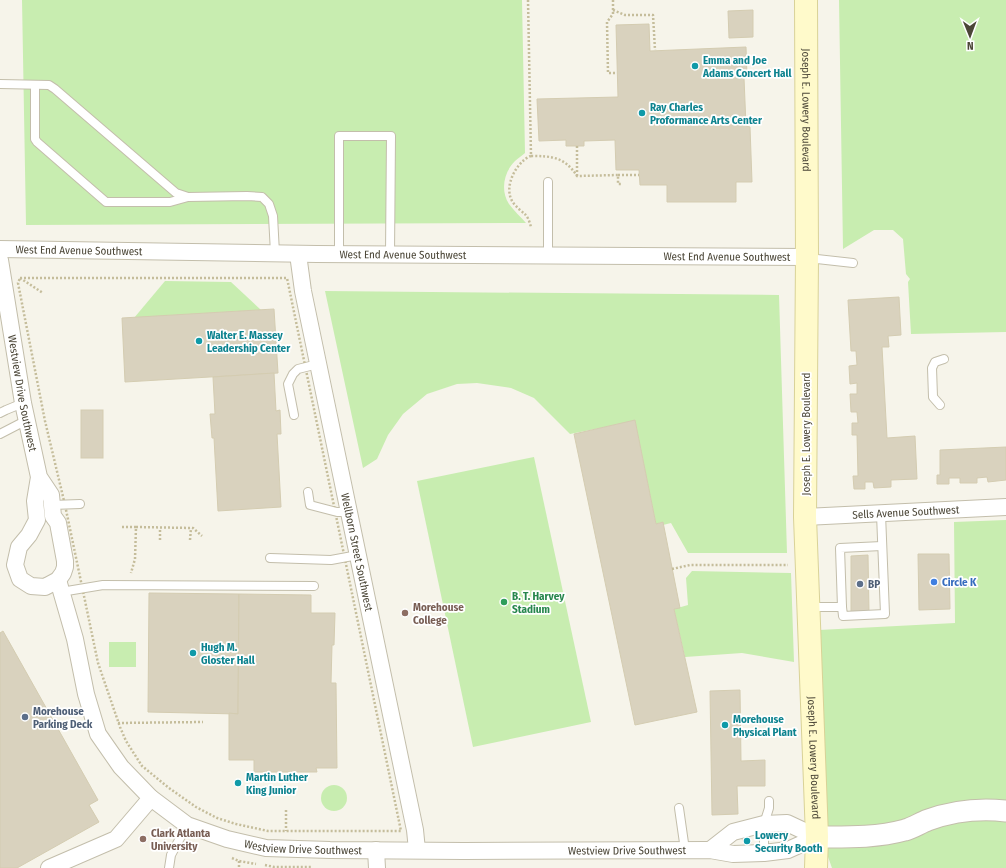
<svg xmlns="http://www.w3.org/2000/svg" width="1006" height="868" font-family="'Fira Sans Condensed',sans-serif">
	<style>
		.green { fill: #c8edb0 }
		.building { fill: #d9d2be; stroke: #d4ccb1 }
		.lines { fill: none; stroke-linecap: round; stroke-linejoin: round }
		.service-casing { stroke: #c3beab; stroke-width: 10 }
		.minor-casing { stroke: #c3beab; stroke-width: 18 }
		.tertiary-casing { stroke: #c3beab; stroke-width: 23 }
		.secondary-casing { stroke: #d9d297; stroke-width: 24 }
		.path { stroke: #c5bd9b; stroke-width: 2.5; stroke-dasharray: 2 2; stroke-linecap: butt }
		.service { stroke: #fff; stroke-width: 8 }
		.minor { stroke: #fff; stroke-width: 16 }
		.tertiary { stroke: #fff; stroke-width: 21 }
		.secondary { stroke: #fffacb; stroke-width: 22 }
		.culture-dot { fill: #0f9aa8; stroke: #fff; stroke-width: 1.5 }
		.shop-dot { fill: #3f7fe0; stroke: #fff; stroke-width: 1.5 }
		.service-dot { fill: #5c6f8a; stroke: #fff; stroke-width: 1.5 }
		.leisure-dot { fill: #2e9e5b; stroke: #fff; stroke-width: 1.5 }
		.education-dot { fill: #8d6e63; stroke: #fff; stroke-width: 1.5 }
		.labels { text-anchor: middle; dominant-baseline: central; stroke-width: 3.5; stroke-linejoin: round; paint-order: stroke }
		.culture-label { font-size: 11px; font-weight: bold; fill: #0d838f; stroke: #fff; text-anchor: start }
		.street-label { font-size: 11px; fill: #4b4637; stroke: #fff }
		.shop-label { font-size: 11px; font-weight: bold; fill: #366cbe; stroke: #fff; text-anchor: start }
		.service-label { font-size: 11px; font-weight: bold; fill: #4e5e75; stroke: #fff; text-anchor: start }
		.leisure-label { font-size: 11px; font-weight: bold; fill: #27864d; stroke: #fff; text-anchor: start }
		.education-label { font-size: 11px; font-weight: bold; fill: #785e54; stroke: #fff; text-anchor: start }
	</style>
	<rect width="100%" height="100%" fill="#f6f4ea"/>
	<g class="green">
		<path d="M22,0h500l3,153c-3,3 -7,5 -10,8 -11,11 -15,29 -6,43 5,7 12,13 17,19l-500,2z"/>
		<path d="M839,0h167v332l-95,2 -3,-52 2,-3 -4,-5 -3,-35 -10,-9h-19l-31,19z"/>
		<path d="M165,281l66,1 30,28 -127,8z"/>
		<path d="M325,291l454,4 8,258h-99l-17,-30 -8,2 -1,-3 -6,2 -21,-103 -65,13 -36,-36 -23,-10 -34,-5 -20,1 -30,10 -24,20 -15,21 -11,24 -14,9z"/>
		<path d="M534,457l57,265 -118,25 -56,-266z"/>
		<path d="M1006,520v348h-174l-20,-56 7,-182 136,-7 -1,-101z"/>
		<path d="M692,571l99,2 3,89 -52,-9 -57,4 -11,-48 14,-4 -2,-27z"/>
		<rect x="109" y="642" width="27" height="25"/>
		<circle cx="334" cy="798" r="13"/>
	</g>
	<g class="building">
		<path d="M753,10v27l-24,1 -1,-27z"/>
		<path d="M649,24l1,27 96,-4 1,30 -3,1 2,48 4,1 2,55h-16v20h-69v-17h-27l-1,-15h-23l-1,-30 -31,1v5h-18v-6l-27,1 -2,-42 81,-2 -2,-72z"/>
		<path d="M899,297l2,38 -13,1 1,11h-7l5,91 28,-2 2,43 -26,1v7l-17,1 -1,-6h-8v7h-11l-1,-13h5l-1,-41h-5v-12h6l-1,-11h-6l-1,-18h7v-11l-7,1 -1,-18 8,-1 -1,-14h-5l-3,-51z"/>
		<path d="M274,309l4,64 -153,9 -3,-64z"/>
		<path d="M274,373l2,38 4,-1 1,24h-4l4,73 -63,4 -4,-73h-2l-2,-24h5l-2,-37z"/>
		<rect x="81" y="410" width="22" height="48"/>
		<path d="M635,420l21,104 7,-2 17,86 -6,1 23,103 -62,13 -61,-291z"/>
		<path d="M1006,447v33l-18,2 -1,-5 -10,1v5h-17v-5h-11v6h-12v-9h3v-25z"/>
		<path d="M918,554h31l1,55 -31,1z"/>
		<path d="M868,555l1,57h-18v-56z"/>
		<path d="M149,593l90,1 -1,120 -90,-2z"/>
		<path d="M239,594l72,1v18h24l-1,32h-2l-1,38h5l1,85h-21l1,4h-63v-12h-25v-47l9,1z"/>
		<path d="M3,631l95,169 -9,5 10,17 -82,46h-17v-235z"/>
		<path d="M740,690l1,71 24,-1v26h-28l1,28 -26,1 -2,-124z"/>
		<path d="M749,837l2,6 -6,3 -3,-7z"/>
	</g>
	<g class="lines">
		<g class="service-casing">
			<g id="service">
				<path d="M0,84l49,1 6,4 121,104 12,4"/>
				<path d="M35,85v54l2,3 69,60h64l18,-5 59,-1 15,1 7,7 4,12 2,37"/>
				<path d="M548,182v74"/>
				<path d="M339,254v-118h52l-1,118"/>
				<path d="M808,258l45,5"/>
				<path d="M940,405l-7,-8 -1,-29 3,-6 9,-3"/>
				<path d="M0,413l6,-3 17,-7"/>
				<path d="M294,415l-6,-31 5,-10 5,-5 20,-5"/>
				<path d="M0,434l27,-14"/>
				<path d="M308,492l2,13 27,7h12"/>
				<path d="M52,505l28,-1"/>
				<path d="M270,558l61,2 27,-5"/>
				<path d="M61,592l42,-7 211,1"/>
				<path d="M809,607h33l1,9 42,-2 -4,-100"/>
				<path d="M842,607l-2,-59 42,-2"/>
				<path d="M679,808l6,42"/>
				<path d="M764,853v-29l5,-16v-7"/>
				<path d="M169,868l2,-13 16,-30"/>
			</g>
		</g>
		<g class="minor-casing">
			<g id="minor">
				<path id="s1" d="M0,249l317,5 490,3"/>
				<path id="s2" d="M298,254l5,37 112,539 2,20"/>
				<path id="s3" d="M0,260l23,143 16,74 -4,24 2,19 -8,15 -10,12 -4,18 5,14 11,7 14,1 13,-7 5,-7 2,-6v-6l-7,-38 -5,-7 -2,-21 -12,-18"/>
				<path id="s4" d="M805,517l201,-10"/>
				<path id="s5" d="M58,580l17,59 11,55 12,40 23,33 30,31 36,27 40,14 39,9 64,2 134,1 246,-1 23,4 31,-1 24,-3 29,-13"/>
				<path d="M376,850l1,18"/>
				<path d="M710,850l23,-18 31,-8 23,-1 30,14"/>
				<path d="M49,868l67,-29 35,-41"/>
			</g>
		</g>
		<g class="tertiary-casing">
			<path id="tertiary" d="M817,837c29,0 59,1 88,-7 8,-2 15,-7 23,-10 25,-9 51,-12 78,-9"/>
		</g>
		<g class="secondary-casing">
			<g id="secondary">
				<path id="s6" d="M806,0l1,257 -2,260 12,320 -1,31"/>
			</g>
		</g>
		<g class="path">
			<path d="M528,0l3,156c-3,1 -6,3 -8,5 -11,10 -20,31 -8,44 9,10 12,7 16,22"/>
			<path d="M613,0v14l-6,8 1,51h9"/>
			<path d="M613,10l12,5h28l2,35"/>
			<path d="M577,146v30"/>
			<path d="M531,156c21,0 34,1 46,20l41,-1v9h3"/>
			<path d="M618,175h21"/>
			<path d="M20,278h267l114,553h-133l-32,-7 -19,-6 -21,-11 -27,-19 -27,-22 -16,-25 -6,-14 -22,-64 -33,-158 -20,-84 -27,-138z"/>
			<path d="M20,278l23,15"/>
			<path d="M122,527h14l-1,32 -4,14"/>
			<path d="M136,527l57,1 9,8"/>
			<path d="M160,540v-12"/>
			<path d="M190,540l1,-12"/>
			<path d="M672,569l18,-4h98"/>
			<path d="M118,723l85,-1"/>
			<path d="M286,810v21"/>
			<path d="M232,858l7,3 17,3"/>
			<path d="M239,861v7"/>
			<path d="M265,865l9,2h38"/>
		</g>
		<use href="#service" class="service"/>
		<use href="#minor" class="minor"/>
		<use href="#tertiary" class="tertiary"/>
		<use href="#secondary" class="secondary"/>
	</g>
	<g class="culture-dot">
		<circle cx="695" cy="66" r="4"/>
		<circle cx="642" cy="113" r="4"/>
		<circle cx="199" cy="341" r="4"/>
		<circle cx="193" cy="653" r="4"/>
		<circle cx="725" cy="725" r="4"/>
		<circle cx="238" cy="783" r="4"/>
		<circle cx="747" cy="841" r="4"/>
	</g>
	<circle class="shop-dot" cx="934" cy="582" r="4"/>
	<g class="service-dot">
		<circle cx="860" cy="584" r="4"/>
		<circle cx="25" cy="717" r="4"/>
	</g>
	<circle class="leisure-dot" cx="504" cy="602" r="4"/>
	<g class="education-dot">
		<circle cx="405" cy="613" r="4"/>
		<circle cx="143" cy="839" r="4"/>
	</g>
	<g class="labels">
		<g class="culture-label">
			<text x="703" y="60">Emma and Joe<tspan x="703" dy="13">Adams Concert Hall</tspan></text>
			<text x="650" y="107">Ray Charles<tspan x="650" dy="13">Proformance Arts Center</tspan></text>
			<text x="207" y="335">Walter E. Massey<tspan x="207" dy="13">Leadership Center</tspan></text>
			<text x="201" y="647">Hugh M.<tspan x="201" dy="13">Gloster Hall</tspan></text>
			<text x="733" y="719">Morehouse<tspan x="733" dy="13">Physical Plant</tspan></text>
			<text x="246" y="777">Martin Luther<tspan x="246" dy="13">King Junior</tspan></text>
			<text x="755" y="835">Lowery<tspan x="755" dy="13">Security Booth</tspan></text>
		</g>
		<g class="street-label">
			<text stroke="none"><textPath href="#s6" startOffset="110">Joseph E. Lowery Boulevard</textPath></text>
			<text stroke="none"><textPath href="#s1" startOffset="79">West End Avenue Southwest</textPath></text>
			<text stroke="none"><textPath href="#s1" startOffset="403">West End Avenue Southwest</textPath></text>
			<text stroke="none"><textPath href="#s1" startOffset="727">West End Avenue Southwest</textPath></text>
			<text stroke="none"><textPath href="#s3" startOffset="135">Westview Drive Southwest</textPath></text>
			<text transform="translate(806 434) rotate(-90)">Joseph E. Lowery Boulevard</text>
			<text stroke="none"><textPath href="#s4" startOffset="101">Sells Avenue Southwest</textPath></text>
			<text stroke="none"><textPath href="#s2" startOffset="304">Wellborn Street Southwest</textPath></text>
			<text stroke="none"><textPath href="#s6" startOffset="758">Joseph E. Lowery Boulevard</textPath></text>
			<text stroke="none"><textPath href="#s5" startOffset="407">Westview Drive Southwest</textPath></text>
			<text stroke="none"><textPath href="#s5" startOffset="731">Westview Drive Southwest</textPath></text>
		</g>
		<g class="shop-label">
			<text x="942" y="582">Circle K</text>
		</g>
		<g class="service-label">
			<text x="868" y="584">BP</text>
			<text x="33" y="711">Morehouse<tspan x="33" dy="13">Parking Deck</tspan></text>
		</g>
		<g class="leisure-label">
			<text x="512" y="596">B. T. Harvey<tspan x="512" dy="13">Stadium</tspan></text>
		</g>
		<g class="education-label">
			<text x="413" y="607">Morehouse<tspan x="413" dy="13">College</tspan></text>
			<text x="151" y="833">Clark Atlanta<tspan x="151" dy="13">University</tspan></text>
		</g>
	</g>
	<g transform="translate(970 36) rotate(179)" stroke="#ffffff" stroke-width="3" paint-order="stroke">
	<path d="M0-3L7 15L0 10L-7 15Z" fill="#4b4637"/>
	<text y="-6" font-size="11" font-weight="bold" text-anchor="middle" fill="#4b4637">N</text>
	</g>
</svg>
